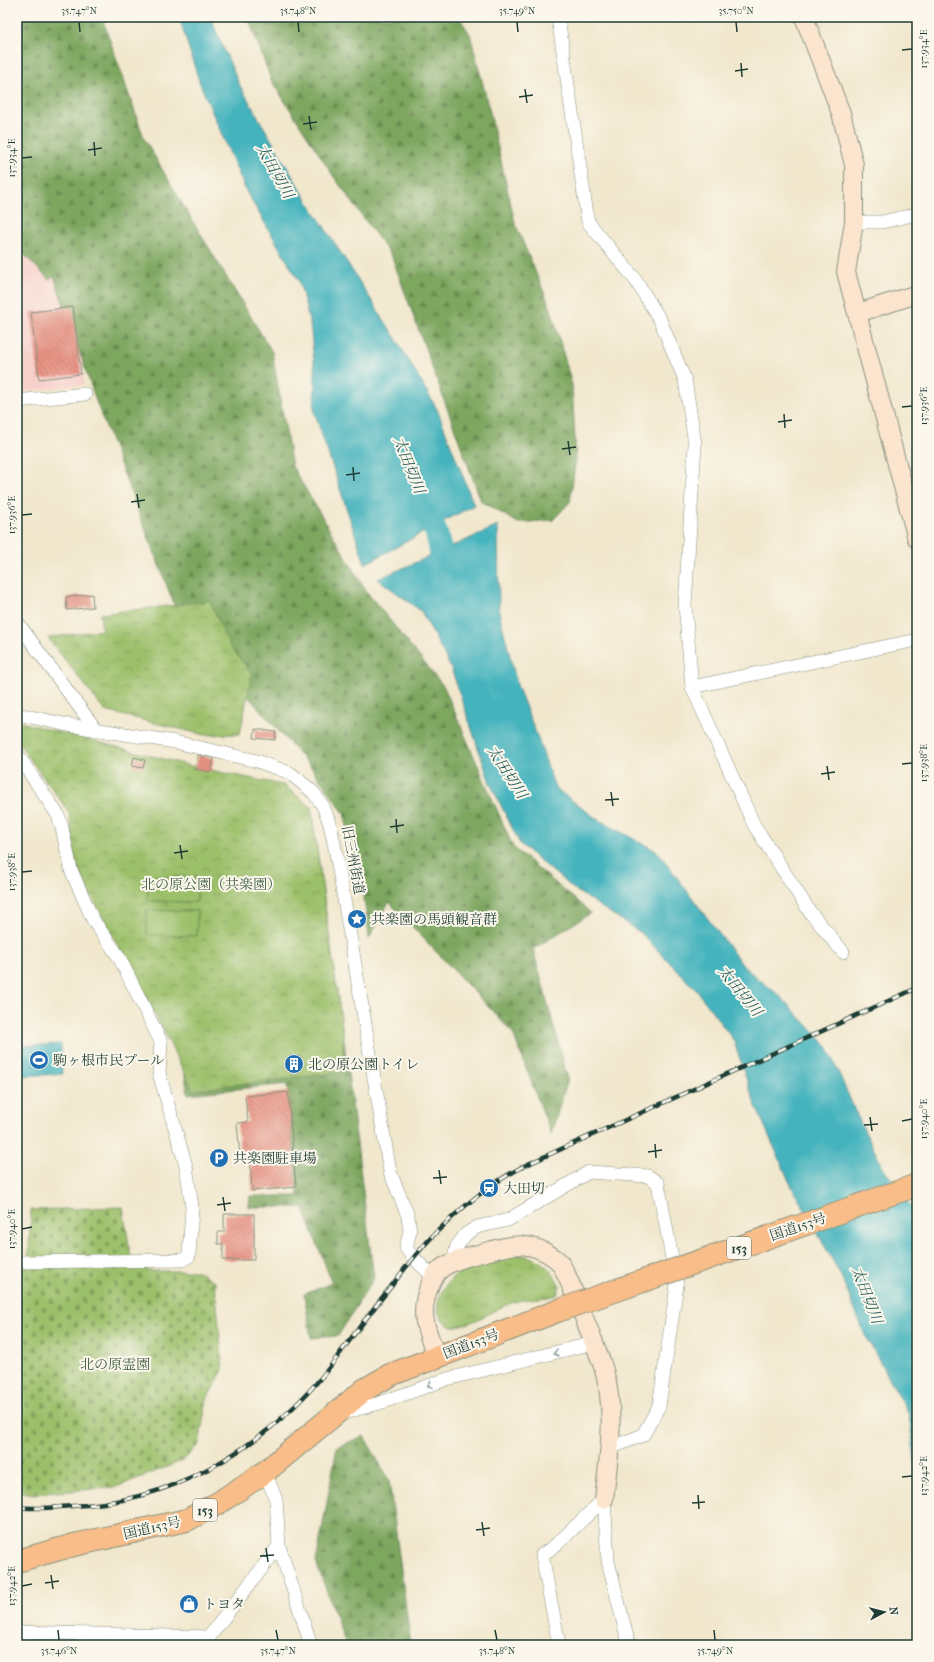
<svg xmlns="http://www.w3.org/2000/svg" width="934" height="1662" font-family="'IM FELL French Canon','Noto Serif JP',serif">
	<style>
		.built { fill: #f7d0cb }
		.grass { fill: url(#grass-tufts); stroke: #5e7e4f }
		.forest { fill: url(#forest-firs); stroke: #4e7249 }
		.cemetery { fill: url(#cemetery-stones); stroke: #5e7e4f }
		.park { fill: url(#park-crowns); stroke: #5e7e4f }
		.pitch { fill: #9cc06a; stroke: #5e7e4f }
		.water { fill: #44b3bd; stroke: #327878 }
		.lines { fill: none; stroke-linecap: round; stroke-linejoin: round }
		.river { stroke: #44b3bd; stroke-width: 23 }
		.building { fill: url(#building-back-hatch) }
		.street-casing { stroke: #889280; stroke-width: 14 }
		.secondary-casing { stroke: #889280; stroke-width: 20 }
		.highway-casing { stroke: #889280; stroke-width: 24 }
		.street { stroke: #fff; stroke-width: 13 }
		.secondary { stroke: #fce5cf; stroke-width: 18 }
		.highway { stroke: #f8bd88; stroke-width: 22 }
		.rail-casing { stroke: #1f3d34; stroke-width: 4.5 }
		.rail { stroke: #fbf7ec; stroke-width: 3; stroke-dasharray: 9; stroke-linecap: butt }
		.highway-bridge-casing { stroke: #889280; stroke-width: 24; stroke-linecap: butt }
		.highway-bridge { stroke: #f8bd88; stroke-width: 22 }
		.oneway { stroke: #8f9e9a }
		.ticks { fill: none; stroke: #1f3d34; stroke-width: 1.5 }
		.labels { text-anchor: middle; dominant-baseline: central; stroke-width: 4; stroke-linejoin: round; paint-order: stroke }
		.shield { fill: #fbf7ec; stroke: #61756b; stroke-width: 1 }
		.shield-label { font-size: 13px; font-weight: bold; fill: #1f3d34 }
		.street-label { font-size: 14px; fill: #1f3d34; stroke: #fbf7ec }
		.park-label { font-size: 14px; fill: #3e5e42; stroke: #fbf7ec }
		.poi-label { font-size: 14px; fill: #1f3d34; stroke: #fbf7ec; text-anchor: start }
		.water-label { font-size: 15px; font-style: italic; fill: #2a605d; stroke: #fbf7ec }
		.neatline { fill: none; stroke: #1f3d34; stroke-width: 1.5 }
		.ticks-label { font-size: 10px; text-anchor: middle; fill: #1f3d34 }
	</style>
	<defs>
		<pattern id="grass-tufts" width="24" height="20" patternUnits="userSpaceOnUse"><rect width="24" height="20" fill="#9cc06a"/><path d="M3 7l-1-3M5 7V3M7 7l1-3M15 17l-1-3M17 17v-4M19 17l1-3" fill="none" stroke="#7f9d58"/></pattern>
		<pattern id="forest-firs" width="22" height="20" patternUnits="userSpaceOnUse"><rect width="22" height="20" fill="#7da65e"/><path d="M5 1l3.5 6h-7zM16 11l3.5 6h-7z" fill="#66884e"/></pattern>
		<pattern id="cemetery-stones" width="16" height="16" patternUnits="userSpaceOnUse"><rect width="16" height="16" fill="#9cc06a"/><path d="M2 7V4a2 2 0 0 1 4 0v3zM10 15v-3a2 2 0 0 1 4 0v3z" fill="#7f9d58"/></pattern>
		<pattern id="park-crowns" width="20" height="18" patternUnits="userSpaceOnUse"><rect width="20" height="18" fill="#9cc06a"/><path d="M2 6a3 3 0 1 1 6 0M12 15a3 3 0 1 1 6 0" fill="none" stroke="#7f9d58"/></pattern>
		<pattern id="building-back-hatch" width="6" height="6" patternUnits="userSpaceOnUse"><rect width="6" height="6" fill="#e89182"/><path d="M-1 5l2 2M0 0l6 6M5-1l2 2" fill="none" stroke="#bb786b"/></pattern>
	</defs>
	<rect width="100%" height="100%" fill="#fbf7ec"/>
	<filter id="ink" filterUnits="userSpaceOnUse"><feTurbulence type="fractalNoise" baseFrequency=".025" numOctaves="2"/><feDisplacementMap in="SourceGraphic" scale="8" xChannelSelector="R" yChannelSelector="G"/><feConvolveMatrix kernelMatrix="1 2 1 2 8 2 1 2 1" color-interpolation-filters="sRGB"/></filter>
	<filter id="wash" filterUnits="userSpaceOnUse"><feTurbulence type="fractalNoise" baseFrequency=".012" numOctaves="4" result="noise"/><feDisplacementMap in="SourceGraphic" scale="16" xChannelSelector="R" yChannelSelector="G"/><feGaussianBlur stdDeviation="0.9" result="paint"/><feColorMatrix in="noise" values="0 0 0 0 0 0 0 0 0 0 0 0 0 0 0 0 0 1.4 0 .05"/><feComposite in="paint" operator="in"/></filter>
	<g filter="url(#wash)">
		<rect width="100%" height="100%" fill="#f1e7cd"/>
		<path class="built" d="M17,62l60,236 7,87 -67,7z"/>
		<path class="grass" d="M519,1254c23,6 30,11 41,32l-3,9c-14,4 -31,3 -43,7 -24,8 -36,22 -63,25 -4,-3 -9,-7 -11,-11 -9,-16 9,-39 23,-46 14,-7 40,-11 56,-16z"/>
		<g class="forest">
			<path d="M17,17h85l42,121 39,67 89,147 20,114 74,125 78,96 69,160 78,66 -58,36 35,130 -17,55 -38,-101 -124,-131 -20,37 -4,-35 -21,-91 -34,-47 -130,-146 -83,-216 -43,-128 -5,4 -32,-33z"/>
			<path d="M248,17h211l11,17 19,74 26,115 36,86 21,76 4,73 -6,44 -17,18 -35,3 -37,-22 -89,-244 -58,-80 -63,-97z"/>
			<path d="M283,785l28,22 33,234 30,237 -36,58 -27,2 -7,-44 28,-11 -29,-76h-54l1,-11h48l-11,-112 -99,10 -8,-47z"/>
			<path d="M364,1436l25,44 22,165h-65l-30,-83 21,-115z"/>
		</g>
		<path class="cemetery" d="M123,1207l9,58 14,-1 1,7h51l17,11 8,88 -16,29 -8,45 -15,16 -68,27 -82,7 -17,-3v-223h11l3,-58z"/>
		<g class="park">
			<path d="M210,601l19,44 23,29 -12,60 -35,1 -100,-24 -57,-73 54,-8 -2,-16z"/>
			<path d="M20,722l171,44 92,19 28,22 33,234 -2,31 -149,18 -39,-78 -66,-122 -13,-29 -6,-49 -52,-71v-15z"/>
		</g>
		<g class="pitch">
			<path d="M148,876l49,1v25l-50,-1z"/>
			<path d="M147,910l50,1v25l-50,-1z"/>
		</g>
		<g class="water">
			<path d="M179,17h31l29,67 59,102 97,151 42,72 37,96 -109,59 -51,-153 1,-38 -5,-50 -11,-42 -52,-88 -47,-109z"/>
			<path d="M498,526l1,86 19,76 20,50 17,50 42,31 61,33 86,115 36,29 47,50 34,78 22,43 34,48v262l-8,-63 -44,-79 -25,-61 -51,-93 -35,-79 -20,-61 -37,-50 -56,-58 -66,-43 -55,-46 -30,-61 -39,-115 -30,-57 -43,-32z"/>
			<path d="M61,1044l1,30 -45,2v-30z"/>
		</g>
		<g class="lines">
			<path class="river" d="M423,499l14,36 10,47"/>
		</g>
		<g id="blocks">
			<g class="building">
				<path d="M73,307l8,67 -42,5 -8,-67z"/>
				<path d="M92,594l1,13 -26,3 -1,-13z"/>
				<path d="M255,729l21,3 -1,8 -21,-2z"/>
				<path d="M198,755l16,3 -3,14 -16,-3z"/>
				<path d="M134,757l11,3 -2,8 -11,-2z"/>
				<path d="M290,1056l11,1 -2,15 -11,-1z"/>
				<path d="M288,1092l8,95 -44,4 -2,-35 -10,1 -3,-34 11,-1 -3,-26z"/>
				<path d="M224,1214h30v46h-31v-16h-5v-12h6z"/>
			</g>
		</g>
	</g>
	<g filter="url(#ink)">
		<use href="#blocks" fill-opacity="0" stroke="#889280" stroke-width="1"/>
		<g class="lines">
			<g class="street-casing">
				<g id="street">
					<path d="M558,17l30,205 47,57 25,41 25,60 10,64 -10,161 7,82 62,138 56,87 33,40"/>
					<path d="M854,222h28l35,-8"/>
					<path d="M17,401l68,-7"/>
					<path d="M17,622l79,108"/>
					<path d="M692,687l225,-47"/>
					<path d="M17,714l51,11 107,17 82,19 33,12 23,19 10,14 7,18 7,34 53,314 18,44 2,15 -4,17 7,9 20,20"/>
					<path d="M17,754l41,61 4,13 9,42 22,50 26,37 42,85 -2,31 27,93 6,41 -3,49 -7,4 -165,2"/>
					<path d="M453,1261l4,-15 9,-12 11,-7 31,-7 81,-48 59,4 10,7 19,102 -18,121 -16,29 -33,13"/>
					<path d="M340,1414l43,-12 64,-23 147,-36"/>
					<path d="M265,1472l11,28 3,46 32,99"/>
					<path d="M604,1499l4,62 21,84"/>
					<path d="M17,1632l192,5"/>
					<path d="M209,1644v-7l70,-91"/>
					<path d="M559,1645l-17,-90 15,-11 47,-45"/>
				</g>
			</g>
			<g class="secondary-casing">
				<g id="secondary">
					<path d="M804,17l37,96 13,52v57l-8,50 71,267"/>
					<path d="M858,313l59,-19"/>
					<path d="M437,1357c-11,-27 -19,-45 -7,-72 3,-8 8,-15 15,-19 12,-7 26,-10 40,-14 28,-8 46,-12 71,7 9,7 18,35 23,46 8,21 18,43 25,65 12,41 5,87 0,129"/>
				</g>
			</g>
			<g class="highway-casing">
				<path id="highway" d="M17,1561l57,-16 113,-25 33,-18 45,-30 99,-82 26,-15 170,-65"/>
			</g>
			<use href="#street" class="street"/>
			<use href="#secondary" class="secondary"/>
			<use href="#highway" class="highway"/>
			<g class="rail-casing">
				<path id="rail" d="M17,1507c23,3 47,-1 70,-2 97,-8 187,-65 245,-141 20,-27 40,-54 61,-80 15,-20 31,-41 50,-58 21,-20 46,-41 72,-55 10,-6 22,-11 33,-16l369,-167"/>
			</g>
			<use href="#rail" class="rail"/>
			<g class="highway-bridge-casing">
				<path id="highway-bridge" d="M560,1310l357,-125"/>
			</g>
			<use href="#highway-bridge" class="highway-bridge"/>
		</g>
		<defs><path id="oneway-chevron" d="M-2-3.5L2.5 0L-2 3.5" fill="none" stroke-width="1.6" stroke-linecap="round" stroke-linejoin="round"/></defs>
		<g class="oneway">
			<use href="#oneway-chevron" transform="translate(556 1353) rotate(166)"/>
			<use href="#oneway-chevron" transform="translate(430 1385) rotate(160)"/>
		</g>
	</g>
	<path class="ticks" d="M79,22l1,10M298,22l1,10M517,22l1,10M736,22l1,10M902,50l10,-1M741,63l1,14M735,71l13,-2M525,89l2,14M519,97l14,-2M309,116l2,14M303,124l14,-2M94,142l1,14M88,150l14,-2M22,158l10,-1M902,407l10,-1M784,414l1,14M778,422l14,-2M568,441l2,14M562,449l14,-2M353,467l1,14M346,475l14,-2M137,494l2,14M131,502l14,-2M22,515l10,-1M902,764l10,-1M827,766l2,14M821,774l14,-2M611,792l2,14M605,800l14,-1M396,819l1,14M390,827l14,-2M180,845l2,14M174,853l14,-2M22,872l10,-1M870,1117l2,14M902,1121l10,-2M864,1125l14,-1M655,1144l1,14M648,1152l14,-2M439,1170l2,14M433,1178l14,-1M223,1197l2,14M217,1205l14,-2M22,1229l10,-2M902,1477l10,-1M698,1495l1,14M692,1503l13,-1M482,1522l2,14M476,1530l14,-2M266,1548l2,14M260,1556l14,-1M51,1575l2,14M45,1583l14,-2M22,1586l10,-2M58,1630l1,10M276,1630l2,10M495,1630l2,10M714,1630l1,10"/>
	<defs>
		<g id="sight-disc" transform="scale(1)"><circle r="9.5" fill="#1f6fb2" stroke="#fbf7ec"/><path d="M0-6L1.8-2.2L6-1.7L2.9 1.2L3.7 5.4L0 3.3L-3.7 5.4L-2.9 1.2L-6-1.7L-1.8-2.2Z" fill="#fff"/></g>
		<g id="stadium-disc" transform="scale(1)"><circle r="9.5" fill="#1f6fb2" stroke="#fbf7ec"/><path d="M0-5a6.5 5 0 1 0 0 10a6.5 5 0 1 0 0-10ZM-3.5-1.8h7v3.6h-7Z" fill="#fff"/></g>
		<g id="building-disc" transform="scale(1)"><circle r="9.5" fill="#1f6fb2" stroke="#fbf7ec"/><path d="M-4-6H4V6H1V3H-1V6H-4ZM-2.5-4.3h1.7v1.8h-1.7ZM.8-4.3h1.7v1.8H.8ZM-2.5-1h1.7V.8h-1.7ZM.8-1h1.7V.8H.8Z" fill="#fff"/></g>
		<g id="parking-disc" transform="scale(1)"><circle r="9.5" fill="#1f6fb2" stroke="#fbf7ec"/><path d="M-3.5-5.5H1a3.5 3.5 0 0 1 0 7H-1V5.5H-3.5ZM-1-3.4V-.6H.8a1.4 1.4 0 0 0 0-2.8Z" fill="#fff"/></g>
		<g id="station-disc" transform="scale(1)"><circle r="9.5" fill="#1f6fb2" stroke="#fbf7ec"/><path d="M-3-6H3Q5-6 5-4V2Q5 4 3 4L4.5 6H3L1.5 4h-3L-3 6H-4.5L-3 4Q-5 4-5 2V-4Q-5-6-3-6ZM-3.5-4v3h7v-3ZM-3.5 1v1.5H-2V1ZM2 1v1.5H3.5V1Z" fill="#fff"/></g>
		<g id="shop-disc" transform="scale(1)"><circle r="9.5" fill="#1f6fb2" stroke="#fbf7ec"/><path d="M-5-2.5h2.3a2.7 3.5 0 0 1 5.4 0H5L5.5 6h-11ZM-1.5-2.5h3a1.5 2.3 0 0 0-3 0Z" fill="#fff"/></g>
	</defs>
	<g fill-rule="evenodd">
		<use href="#sight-disc" x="357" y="919"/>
		<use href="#stadium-disc" x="39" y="1060"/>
		<use href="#building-disc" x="294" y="1064"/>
		<use href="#parking-disc" x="219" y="1158"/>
		<use href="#station-disc" x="489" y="1188"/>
		<use href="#shop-disc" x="189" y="1604"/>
	</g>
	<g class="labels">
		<g class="shield">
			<rect x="727" y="1237" width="24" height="22" rx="3"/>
			<rect x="193" y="1499" width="24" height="22" rx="3"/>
		</g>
		<g class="shield-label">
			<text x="739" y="1248">153</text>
			<text x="205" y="1510">153</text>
		</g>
		<g class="street-label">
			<text transform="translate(353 860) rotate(79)">旧三州街道</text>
			<text transform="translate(798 1227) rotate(-19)">国道153号</text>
			<text transform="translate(471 1344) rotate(-21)">国道153号</text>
			<text transform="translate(152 1528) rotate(-13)">国道153号</text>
		</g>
		<g class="park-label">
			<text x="211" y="884">北の原公園（共楽園）</text>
			<text x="115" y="1364">北の原霊園</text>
		</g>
		<g class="poi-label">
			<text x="371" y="919">共楽園の馬頭観音群</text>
			<text x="53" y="1060">駒ヶ根市民プール</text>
			<text x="308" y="1064">北の原公園トイレ</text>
			<text x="233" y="1158">共楽園駐車場</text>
			<text x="503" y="1188">大田切</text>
			<text x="203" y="1604">トヨタ</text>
		</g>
		<g class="water-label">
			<text transform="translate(275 171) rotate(61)">太田切川</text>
			<text transform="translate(409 465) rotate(68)">太田切川</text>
			<text transform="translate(507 772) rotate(57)">太田切川</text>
			<text transform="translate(740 991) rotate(51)">太田切川</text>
			<text transform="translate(867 1295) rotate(69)">太田切川</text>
		</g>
	</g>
	<rect width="934" height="1662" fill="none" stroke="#fbf7ec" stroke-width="44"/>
	<g transform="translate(884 1612) rotate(83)" stroke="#fbf7ec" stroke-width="3" paint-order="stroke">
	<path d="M0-3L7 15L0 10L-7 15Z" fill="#1f3d34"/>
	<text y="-6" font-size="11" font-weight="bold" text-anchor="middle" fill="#1f3d34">N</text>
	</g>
	<rect x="22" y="22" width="890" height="1618" class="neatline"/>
	<g class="ticks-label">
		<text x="79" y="14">35.747°N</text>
		<text x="298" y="14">35.748°N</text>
		<text x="517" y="14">35.749°N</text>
		<text x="736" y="14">35.750°N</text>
		<text transform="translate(923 49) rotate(-90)" y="4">137.934°E</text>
		<text transform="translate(11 158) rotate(-90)" y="4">137.934°E</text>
		<text transform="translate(923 406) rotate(-90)" y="4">137.936°E</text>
		<text transform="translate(11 515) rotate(-90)" y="4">137.936°E</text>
		<text transform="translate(923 763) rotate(-90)" y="4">137.938°E</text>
		<text transform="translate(11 872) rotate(-90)" y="4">137.938°E</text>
		<text transform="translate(923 1119) rotate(-90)" y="4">137.940°E</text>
		<text transform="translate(11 1229) rotate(-90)" y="4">137.940°E</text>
		<text transform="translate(923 1476) rotate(-90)" y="4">137.942°E</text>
		<text transform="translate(11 1586) rotate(-90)" y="4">137.942°E</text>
		<text x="59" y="1654">35.746°N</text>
		<text x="278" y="1654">35.747°N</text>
		<text x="497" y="1654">35.748°N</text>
		<text x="715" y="1654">35.749°N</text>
	</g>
</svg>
